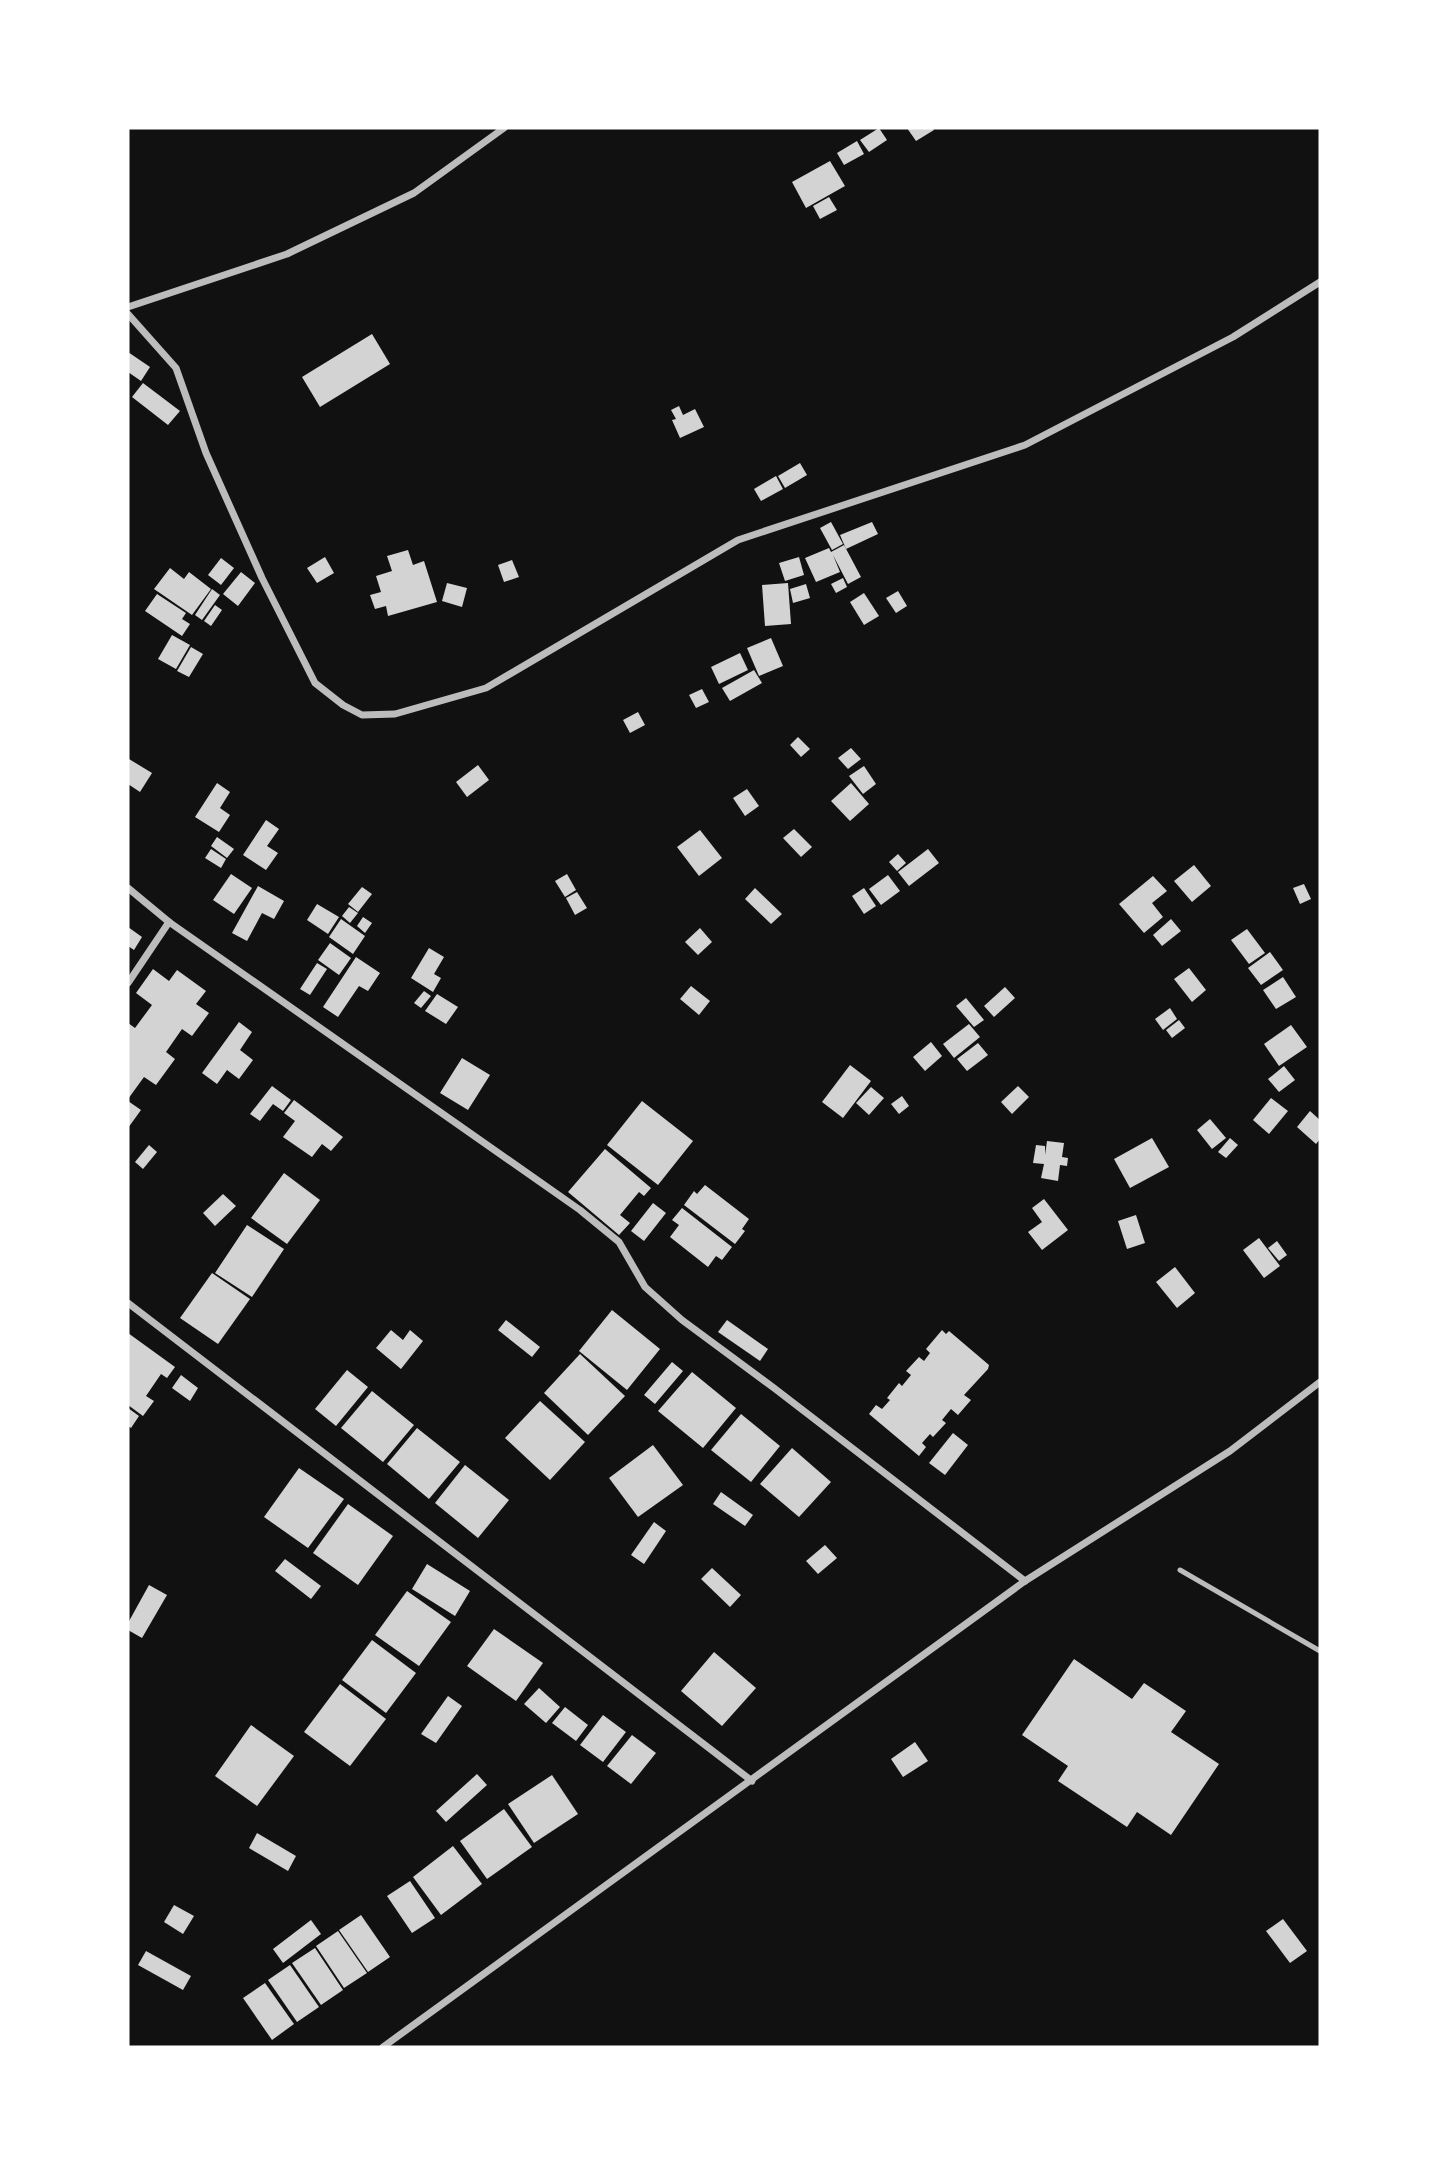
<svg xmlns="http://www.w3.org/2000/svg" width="1448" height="2175" font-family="Lora,serif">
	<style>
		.building { fill: #d3d3d3 }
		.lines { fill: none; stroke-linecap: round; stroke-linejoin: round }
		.service { stroke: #bcbcbc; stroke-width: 5 }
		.minor { stroke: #bcbcbc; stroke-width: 7 }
	</style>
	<rect width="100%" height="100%" fill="#111"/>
	<g class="building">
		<path d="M879,128l8,12 -18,12 -9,-12z"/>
		<path d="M907,128h26l1,2 -18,11z"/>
		<path d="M857,141l7,13 -20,11 -7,-12z"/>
		<path d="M830,161l15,25 -39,22 -14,-26z"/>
		<path d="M829,197l8,13 -17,9 -7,-13z"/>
		<path d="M372,334l18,30 -70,43 -18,-30z"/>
		<path d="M128,352l22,15 -9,14 -13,-9z"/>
		<path d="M143,383l37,28 -12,14 -36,-28z"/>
		<path d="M679,406l4,9 12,-6 9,18 -24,11 -8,-18 4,-1 -5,-9z"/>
		<path d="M800,463l7,12 -22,13 -7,-12z"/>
		<path d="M776,476l7,13 -22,12 -7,-12z"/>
		<path d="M831,522l12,22 -11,6 -12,-22z"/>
		<path d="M872,522l6,12 -32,15 -6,-14z"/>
		<path d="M844,545l17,32 -13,7 -15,-29 7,17 -24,10 -11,-24 24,-10 2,4z"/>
		<path d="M408,550l5,15 11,-4 13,41 -49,14 -2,-10 -11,3 -5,-14 11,-3 -5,-16 16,-5 -5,-15z"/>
		<path d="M325,557l9,16 -17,10 -10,-15z"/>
		<path d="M799,557l5,18 -19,6 -6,-18z"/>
		<path d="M221,558l13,10 -13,17 -13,-10z"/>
		<path d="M512,560l7,17 -15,5 -6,-17z"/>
		<path d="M170,568l14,11 5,-7 22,17 -19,26 -38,-26z"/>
		<path d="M241,572l14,11 -17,23 -15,-12z"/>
		<path d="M843,578l4,9 -11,6 -5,-9z"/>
		<path d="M447,583l20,5 -5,19 -20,-6z"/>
		<path d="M788,583l3,41 -26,2 -3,-41z"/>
		<path d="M806,584l4,14 -17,5 -3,-14z"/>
		<path d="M212,589l8,6 -18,25 -7,-5z"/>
		<path d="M898,591l9,15 -11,7 -10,-15z"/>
		<path d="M864,593l15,23 -15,9 -14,-23z"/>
		<path d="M157,594l29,19 -4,6 8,5 -8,12 -37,-25z"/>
		<path d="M215,605l7,5 -11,16 -7,-5z"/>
		<path d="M172,635l18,10 -14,24 -18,-10z"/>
		<path d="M771,638l12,28 -24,10 -12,-28z"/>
		<path d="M191,647l12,7 -14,23 -12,-6z"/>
		<path d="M740,653l8,17 -29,14 -8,-17z"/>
		<path d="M754,670l8,13 -32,18 -8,-13z"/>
		<path d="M702,689l7,13 -13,6 -7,-13z"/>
		<path d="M638,712l7,13 -15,8 -7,-13z"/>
		<path d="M798,737l12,12 -9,8 -11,-12z"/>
		<path d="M851,748l10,11 -13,10 -10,-11z"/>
		<path d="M129,759l23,14 -12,19 -12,-8z"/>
		<path d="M478,765l11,15 -22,17 -11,-15z"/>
		<path d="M864,766l12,18 -13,10 -14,-18z"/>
		<path d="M217,783l13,9 -10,16 10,7 -11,17 -24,-15z"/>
		<path d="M851,783l18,21 -19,17 -19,-20z"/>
		<path d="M747,789l12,17 -14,10 -12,-18z"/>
		<path d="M266,820l13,9 -12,17 11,7 -12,17 -23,-15z"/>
		<path d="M794,829l18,18 -11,10 -18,-19z"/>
		<path d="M700,830l22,28 -23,18 -22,-29z"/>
		<path d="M217,837l17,12 -7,9 -16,-12z"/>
		<path d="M211,849l15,10 -5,9 -16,-10z"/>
		<path d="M928,849l11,14 -30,23 -11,-14z"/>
		<path d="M898,854l8,9 -9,8 -8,-9z"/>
		<path d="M1194,865l17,21 -19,16 -18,-21z"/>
		<path d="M231,874l21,14 -18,26 -21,-14z"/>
		<path d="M567,874l9,16 -11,7 -10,-16z"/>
		<path d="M888,875l12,16 -19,14 -12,-16z"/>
		<path d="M1153,876l14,15 -15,12 11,14 -19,16 -25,-29z"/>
		<path d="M1304,884l7,15 -11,5 -7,-16z"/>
		<path d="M258,886l26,15 -10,18 -12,-6 -15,28 -15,-8z"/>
		<path d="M362,887l10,7 -14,18 -10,-8z"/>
		<path d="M755,888l27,26 -11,10 -26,-25z"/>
		<path d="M864,888l12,18 -12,8 -12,-18z"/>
		<path d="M577,892l10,16 -12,7 -9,-17z"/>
		<path d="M317,904l22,13 -11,17 -21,-14z"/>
		<path d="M349,907l9,6 -8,10 -8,-7z"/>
		<path d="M363,917l9,6 -7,10 -8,-7z"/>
		<path d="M341,919l24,17 -12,18 -24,-17z"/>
		<path d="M1171,919l10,12 -19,15 -9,-11z"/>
		<path d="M128,927l14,10 -8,13 -6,-4z"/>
		<path d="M700,928l12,14 -14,13 -13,-13z"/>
		<path d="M1247,929l18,24 -16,11 -18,-24z"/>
		<path d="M330,943l21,15 -12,17 -21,-15z"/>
		<path d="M429,948l15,9 -10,17 7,4 -8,14 -22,-14z"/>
		<path d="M1270,952l13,18 -22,15 -13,-17z"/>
		<path d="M356,957l24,16 -12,18 -9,-5 -21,31 -15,-10z"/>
		<path d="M317,963l10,6 -17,26 -10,-6z"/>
		<path d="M1189,968l17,22 -14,12 -18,-23z"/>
		<path d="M153,969l16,12 8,-11 29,21 -10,13 13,9 -17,23 -10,-7 -16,23 9,7 -19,26 -12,-8 -16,22v-76l7,5 17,-23 -16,-12z"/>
		<path d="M1283,977l13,20 -20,12 -13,-19z"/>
		<path d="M691,986l19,15 -11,14 -19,-16z"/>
		<path d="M1005,987l10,11 -21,19 -10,-11z"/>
		<path d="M424,991l7,5 -10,12 -7,-5z"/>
		<path d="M437,994l21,13 -12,17 -21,-13z"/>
		<path d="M966,998l18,22 -10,7 -18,-21z"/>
		<path d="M1170,1008l7,11 -14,11 -8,-11z"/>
		<path d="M1179,1020l6,8 -13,10 -6,-8z"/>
		<path d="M239,1022l13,10 -12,18 13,10 -14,19 -12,-9 -10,14 -15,-11z"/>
		<path d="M969,1024l11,13 -26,21 -11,-14z"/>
		<path d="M1291,1025l16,22 -28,19 -15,-22z"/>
		<path d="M931,1042l11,14 -17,15 -12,-14z"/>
		<path d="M978,1043l10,12 -21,16 -10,-12z"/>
		<path d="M462,1058l28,17 -22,35 -28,-17z"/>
		<path d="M850,1065l21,16 -28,37 -21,-16z"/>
		<path d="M1284,1066l11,14 -16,12 -11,-13z"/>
		<path d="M272,1086l19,14 -8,11 -10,-7 -13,17 -10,-7z"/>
		<path d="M1018,1086l11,11 -17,17 -11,-12z"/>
		<path d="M871,1087l13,11 -15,17 -13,-12z"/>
		<path d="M902,1096l7,10 -10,8 -8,-10z"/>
		<path d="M1271,1098l17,13 -19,23 -16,-14z"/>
		<path d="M294,1100l49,37 -12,14 -9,-7 -10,13 -29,-20 12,-16 -11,-8z"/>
		<path d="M128,1101l13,9 -13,18z"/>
		<path d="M642,1101l51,40 -35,44 -51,-40z"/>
		<path d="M1310,1111l10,9v19l-4,5 -19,-17z"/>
		<path d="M1210,1119l16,19 -14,11 -15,-19z"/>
		<path d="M1152,1138l17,29 -39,21 -16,-29z"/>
		<path d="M1230,1138l8,7 -12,13 -8,-6z"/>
		<path d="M1047,1141l17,2 -2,14 6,1 -1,8 -7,-1 -2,16 -17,-3 3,-14 -11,-1 3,-18 9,1v9z"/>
		<path d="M149,1145l8,7 -14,17 -8,-7z"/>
		<path d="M605,1149l46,39 -7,8 -5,-4 -19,23 10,8 -11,12 -51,-43z"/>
		<path d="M284,1173l36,27 -33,44 -36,-26z"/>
		<path d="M705,1185l44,34 -7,10 3,2 -10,13 -51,-39 10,-14 3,3z"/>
		<path d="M223,1194l13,12 -21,20 -12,-13z"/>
		<path d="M1044,1199l24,31 -26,20 -14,-18 14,-10 -10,-14z"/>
		<path d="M653,1203l13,10 -22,28 -13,-10z"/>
		<path d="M682,1208l50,39 -10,13 -6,-4 -8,11 -38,-30 9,-12 -7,-5z"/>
		<path d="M1136,1215l9,28 -18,6 -9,-28z"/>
		<path d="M247,1225l37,24 -32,48 -37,-24z"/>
		<path d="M1259,1238l21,28 -16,12 -21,-28z"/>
		<path d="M1277,1241l10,14 -8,6 -11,-13z"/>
		<path d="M1175,1267l20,26 -18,15 -21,-26z"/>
		<path d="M212,1273l38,26 -32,45 -38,-26z"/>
		<path d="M612,1310l48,39 -33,41 -48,-39z"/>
		<path d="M506,1320l34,27 -8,10 -34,-27z"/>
		<path d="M727,1320l41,29 -8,12 -42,-29z"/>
		<path d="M391,1330l12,10 7,-10 13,11 -22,28 -25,-21z"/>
		<path d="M942,1330l4,4 3,-3 40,34 -1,4 -24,26 7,5 -13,15 -7,-6 -9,11 4,3 -13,14 -3,-3 -8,9 4,4 -7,9 -50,-42 7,-9 6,4 8,-9 -3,-2 12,-15 3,3 9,-11 -5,-4 13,-14 5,4 6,-8 -4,-4z"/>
		<path d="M128,1333l47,34 -8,11 -6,-4 -15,22 8,5 -11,15 -15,-11z"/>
		<path d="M580,1354l45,42 -37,39 -44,-42z"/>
		<path d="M672,1362l11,9 -28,33 -11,-9z"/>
		<path d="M347,1370l21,17 -32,39 -21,-17z"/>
		<path d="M692,1372l44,36 -33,40 -45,-37z"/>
		<path d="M181,1375l17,13 -8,13 -18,-13z"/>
		<path d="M372,1391l42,34 -31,37 -42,-34z"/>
		<path d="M540,1401l45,41 -35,38 -45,-42z"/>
		<path d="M128,1408l11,8 -8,12 -3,-2z"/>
		<path d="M741,1414l39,32 -29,36 -40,-32z"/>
		<path d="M417,1428l43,34 -31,37 -42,-35z"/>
		<path d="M953,1433l15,12 -23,30 -16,-12z"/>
		<path d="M653,1445l30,40 -45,32 -29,-39z"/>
		<path d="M792,1448l39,34 -32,35 -39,-33z"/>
		<path d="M465,1465l44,35 -31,38 -43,-35z"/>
		<path d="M299,1468l45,31 -36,49 -44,-31z"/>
		<path d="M721,1492l32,23 -8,11 -32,-22z"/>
		<path d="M348,1504l45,32 -35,49 -45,-32z"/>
		<path d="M654,1522l12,9 -22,33 -13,-9z"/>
		<path d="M825,1545l12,13 -19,16 -12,-13z"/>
		<path d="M285,1559l36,27 -10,13 -36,-28z"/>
		<path d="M427,1564l43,27 -15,25 -43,-27z"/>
		<path d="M712,1568l29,27 -11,12 -29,-28z"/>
		<path d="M149,1585l18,10 -25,43 -14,-8v-7z"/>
		<path d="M407,1591l44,31 -32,44 -44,-31z"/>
		<path d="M494,1629l49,34 -27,38 -49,-35z"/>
		<path d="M372,1640l44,33 -30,40 -44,-33z"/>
		<path d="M714,1652l42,36 -34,38 -41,-35z"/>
		<path d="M1074,1659l58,40 12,-16 42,28 -15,21 48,32 -48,71 -34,-23 -10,15 -69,-46 10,-15 -46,-31z"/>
		<path d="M340,1684l46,35 -36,47 -46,-34z"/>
		<path d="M539,1688l21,19 -14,16 -22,-19z"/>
		<path d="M448,1696l14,10 -26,37 -15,-9z"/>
		<path d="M565,1707l23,18 -12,16 -24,-18z"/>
		<path d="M603,1715l23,17 -23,30 -23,-17z"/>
		<path d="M251,1725l43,31 -37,50 -42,-30z"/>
		<path d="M632,1735l24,18 -25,31 -24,-18z"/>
		<path d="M915,1742l13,19 -25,16 -12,-18z"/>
		<path d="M477,1774l10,11 -41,37 -10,-11z"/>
		<path d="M552,1775l26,39 -44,29 -26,-39z"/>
		<path d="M504,1809l28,38 -45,32 -27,-38z"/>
		<path d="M257,1833l39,23 -8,15 -39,-23z"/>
		<path d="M453,1846l29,38 -41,31 -28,-38z"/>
		<path d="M410,1881l25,37 -23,15 -25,-37z"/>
		<path d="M174,1905l20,11 -11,18 -19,-12z"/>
		<path d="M361,1915l29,42 -22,15 -29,-42z"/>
		<path d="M1283,1919l24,32 -17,12 -24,-32z"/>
		<path d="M311,1920l10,14 -38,29 -10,-14z"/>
		<path d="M338,1931l29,42 -23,15 -28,-42z"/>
		<path d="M315,1948l28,42 -22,15 -29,-42z"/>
		<path d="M146,1951l45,25 -8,14 -45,-25z"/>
		<path d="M290,1965l29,42 -22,15 -29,-42z"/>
		<path d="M265,1983l29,41 -22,16 -29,-42z"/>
	</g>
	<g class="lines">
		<path class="service" d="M1180,1570l140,81"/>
		<g class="minor">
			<path d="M128,307l159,-53 127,-61 90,-65"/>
			<path d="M128,314l48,54 30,85 56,125 53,105 28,22 19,10 33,-1 91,-26 252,-148 287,-95 208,-108 87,-55"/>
			<path d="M128,888l41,34 411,288 39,32 26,45 37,33 92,68 251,193"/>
			<path d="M128,983l41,-61"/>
			<path d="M128,1303l624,478"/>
			<path d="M383,2047l642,-466 205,-130 90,-69"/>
		</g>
	</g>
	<rect width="1448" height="2175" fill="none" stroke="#ffffff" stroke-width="259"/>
</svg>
